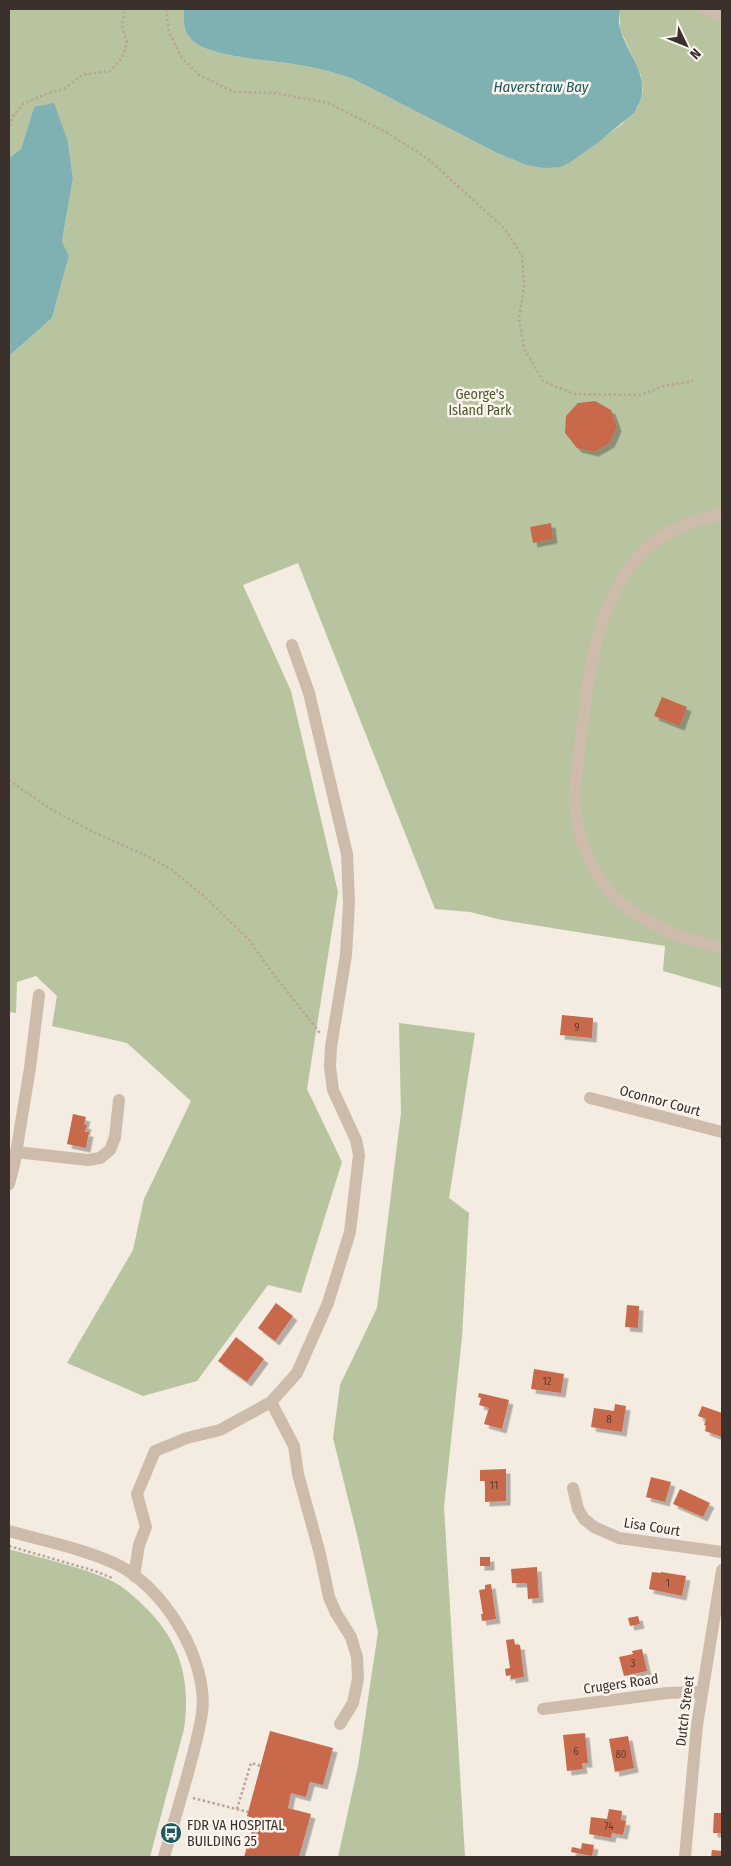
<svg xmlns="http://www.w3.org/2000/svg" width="731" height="1866" font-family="'Fira Sans Condensed',sans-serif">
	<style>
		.green { fill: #b8c4a0 }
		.water { fill: #7fb0b2 }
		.building { fill: #c8694b; filter: url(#shadow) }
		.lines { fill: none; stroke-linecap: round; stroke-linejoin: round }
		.path { stroke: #b9a596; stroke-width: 2.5; stroke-dasharray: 2.5 2.5; stroke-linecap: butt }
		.minor { stroke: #cdbbac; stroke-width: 12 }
		.labels { text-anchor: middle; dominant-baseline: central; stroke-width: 5; stroke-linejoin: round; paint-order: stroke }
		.number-label { font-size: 11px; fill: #5e3e33 }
		.park-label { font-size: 14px; fill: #4a5a2e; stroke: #fbf5ee }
		.street-label { font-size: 14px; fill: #3b302b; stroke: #fbf5ee }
		.poi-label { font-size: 14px; fill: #3b302b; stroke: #fbf5ee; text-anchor: start }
		.water-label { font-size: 15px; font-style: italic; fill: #1f5a5e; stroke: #fbf5ee }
	</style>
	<defs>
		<filter id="shadow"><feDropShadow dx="4.5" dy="4.5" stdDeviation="0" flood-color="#0004"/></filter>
	</defs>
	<rect width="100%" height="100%" fill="#f4ebe1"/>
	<g class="green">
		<path d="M9,9h175c-1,9 -1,22 6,29 15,19 79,22 103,26 20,3 41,8 60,15l144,74 29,12 47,-5 49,-36 16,-17 2,-7 3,-10 -2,-15 -21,-46v-20h102v979l-59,-17 2,-25 -163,-26 -32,-8 -35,-3 -137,-346 -55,22 48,106 47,201 -31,197 35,73 -41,131 -33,-8 -71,96 -54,15 -76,-33 66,-113 11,-51 47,-98 -64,-58 -75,-17 5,-30 -21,-20 -19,6 -1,31 -7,-1v-656l43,-38 17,-62 -7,-15 11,-62 -5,-37 -34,-35 -13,42 -12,9z"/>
		<path d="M399,1023l76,10 -26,165 20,15 -7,124 -18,170 21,350h-127l20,-91 20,-134 -20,-93 -25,-101 7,-53 37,-77 24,-195z"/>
		<path d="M9,1549c34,10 71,17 103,32 12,6 24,17 33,26 36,35 46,74 39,122l-34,128h-141z"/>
	</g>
	<g class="water">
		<path d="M184,9h436c0,6 -2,13 0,19 9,32 36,51 14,85l-38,31 -27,19 -9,4 -15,1 -19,-3 -29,-12 -144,-74c-19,-7 -40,-12 -60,-15 -24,-4 -88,-7 -103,-26 -7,-7 -7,-20 -6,-29z"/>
		<path d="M54,103l14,39 5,37 -11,62 7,15 -17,62 -43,38v-198l12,-9 13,-42z"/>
	</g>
	<g class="building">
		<path d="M595,401l16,9 6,17 -7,16 -16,9 -17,-4 -12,-15 1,-17 12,-13z"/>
		<path d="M551,523l2,16 -20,4 -3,-16z"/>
		<path d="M662,697l25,10 -7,19 -26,-10z"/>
		<path d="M562,1015l31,3 -1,20 -32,-3z"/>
		<path d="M73,1114l13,3 -2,7 3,1 -2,7h4l-3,16 -19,-4z"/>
		<path d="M276,1303l17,13 -18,25 -17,-13z"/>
		<path d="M627,1305l12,1 -1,22 -13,-1z"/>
		<path d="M236,1337l28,22 -17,23 -29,-21z"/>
		<path d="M534,1369l30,5 -3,19 -30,-4z"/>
		<path d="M479,1393l30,7 -7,29 -18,-5 5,-16 -10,-3 2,-7 -3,-1z"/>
		<path d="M615,1404l11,2 -4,26 -31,-5 3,-19 20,3z"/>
		<path d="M702,1406l20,7v24l-17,-6 1,-5 -2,-1 2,-6 -8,-3z"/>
		<path d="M506,1469v32l-21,1v-21h-5v-11z"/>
		<path d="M651,1477l20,5 -6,20 -19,-5z"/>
		<path d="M680,1489l30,14 -7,14 -30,-13z"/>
		<rect x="480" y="1557" width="10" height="9"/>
		<path d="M537,1567l2,31 -11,1 -1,-16h-15l-1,-14z"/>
		<path d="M652,1572l9,1v-1l25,4 -4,20 -33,-7z"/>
		<path d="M491,1584l5,35 -14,2 -1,-7h2l-4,-24 6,-1v-4z"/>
		<path d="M638,1616l2,8 -10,2 -2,-8z"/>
		<path d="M514,1639l1,6h5l4,32 -13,2v-4l-5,1 -1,-7 5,-1 -4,-28z"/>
		<path d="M642,1649l5,22 -23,5 -5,-19 14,-3 -1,-3z"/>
		<path d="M270,1731l63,17 -10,37 -13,-3 -4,15 -15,-4 -3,15 23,6 -12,43h-55l11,-38 -8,-3z"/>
		<path d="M585,1733l3,30h-6l1,6 -16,2 -4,-36z"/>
		<path d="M628,1736l6,32 -19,4 -6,-33z"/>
		<path d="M609,1809l13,2 -1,9 5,1 -3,14 -11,-2 -1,5 -22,-4 2,-17 16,2z"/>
		<path d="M714,1813h8v20h-9z"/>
		<path d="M582,1843l12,2 -2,11 -21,-4 1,-5 9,2z"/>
		<path d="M712,1850l10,1v6h-11z"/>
	</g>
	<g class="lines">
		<g class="path">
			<path d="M166,9l3,23 13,26 17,17 35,17 41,1 53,10 58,29 42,27 77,70 17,27 2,30 -5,33 5,29 19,33 31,13 66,1 24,-9 29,-5"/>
			<path d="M9,131l3,-14 11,-13 25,-11 16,-4 18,-14 28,-4 12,-13 5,-16 -5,-16 3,-17"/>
			<path d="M9,780l40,28 44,24 50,22 28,15 34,28 44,43 22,31 49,62"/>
			<path d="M9,1546l86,25 17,7"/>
			<path d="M193,1798l55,14"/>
			<path d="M237,1809l14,-46 10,3"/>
		</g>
		<g class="minor">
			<path d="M704,9l18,7"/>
			<path d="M722,514c-32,6 -63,18 -85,44 -42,50 -48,116 -56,178 -3,30 -10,60 -3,90 5,21 14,42 26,59 14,20 45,38 67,48 16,7 35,10 51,15"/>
			<path d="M590,1098l132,34"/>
			<path d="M16,1152l72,8 12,-2 10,-8 5,-13 4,-37"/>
			<path d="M9,1184l5,-19 16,-97 9,-73"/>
			<path d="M271,1402l23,44 4,28 22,80 9,43 7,16 15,24 6,20 1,22 -5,24 -13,21"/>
			<path d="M573,1488l5,21 6,10 10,8 25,11 103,14"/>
			<path d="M9,1531c35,10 72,17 105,32 49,22 95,97 88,150 -3,21 -9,40 -14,60 -8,28 -16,56 -24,84"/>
			<path d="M134,1576l5,-31 7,-18 -9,-33 18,-43 32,-13 33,-8 51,-28 26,-29 31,-70 22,-71 9,-77 -3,-15 -23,-50 -3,-23 1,-20 15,-92 3,-52 -2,-49 -38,-161 -17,-48"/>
			<path d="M543,1709l124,-16 35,-1"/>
			<path d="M685,1857l12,-132 25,-155"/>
		</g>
	</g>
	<defs>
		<g id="bus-disc" transform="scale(1.125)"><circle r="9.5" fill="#1f5a5e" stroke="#fbf5ee"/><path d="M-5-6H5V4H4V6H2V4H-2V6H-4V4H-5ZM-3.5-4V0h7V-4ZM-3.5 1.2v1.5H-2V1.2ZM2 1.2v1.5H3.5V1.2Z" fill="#fff"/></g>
	</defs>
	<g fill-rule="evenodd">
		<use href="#bus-disc" x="171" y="1833"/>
	</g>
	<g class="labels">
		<g class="number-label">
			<text x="577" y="1027">9</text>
			<text x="547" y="1381">12</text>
			<text x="609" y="1419">8</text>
			<text x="494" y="1485">11</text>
			<text x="668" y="1583">1</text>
			<text x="633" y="1663">3</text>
			<text x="576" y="1751">6</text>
			<text x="621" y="1754">80</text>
			<text x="609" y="1826">74</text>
		</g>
		<g class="park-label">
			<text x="480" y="394">George's<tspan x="480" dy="16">Island Park</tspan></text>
		</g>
		<g class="street-label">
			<text transform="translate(660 1101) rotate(15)">Oconnor Court</text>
			<text transform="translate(652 1527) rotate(9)">Lisa Court</text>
			<text transform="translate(621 1684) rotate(-8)">Crugers Road</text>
			<text transform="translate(685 1711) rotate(-83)">Dutch Street</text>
		</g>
		<g class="poi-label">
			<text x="187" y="1825">FDR VA HOSPITAL<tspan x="187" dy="16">BUILDING 25</tspan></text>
		</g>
		<g class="water-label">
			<text x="541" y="87">Haverstraw Bay</text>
		</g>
	</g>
	<rect width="731" height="1866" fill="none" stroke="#3b302b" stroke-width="20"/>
	<g transform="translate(686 45) rotate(133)" stroke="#fbf5ee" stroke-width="4" paint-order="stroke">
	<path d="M0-4L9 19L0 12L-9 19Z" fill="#3b302b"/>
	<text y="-8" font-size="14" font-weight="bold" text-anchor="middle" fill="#3b302b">N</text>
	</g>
</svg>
